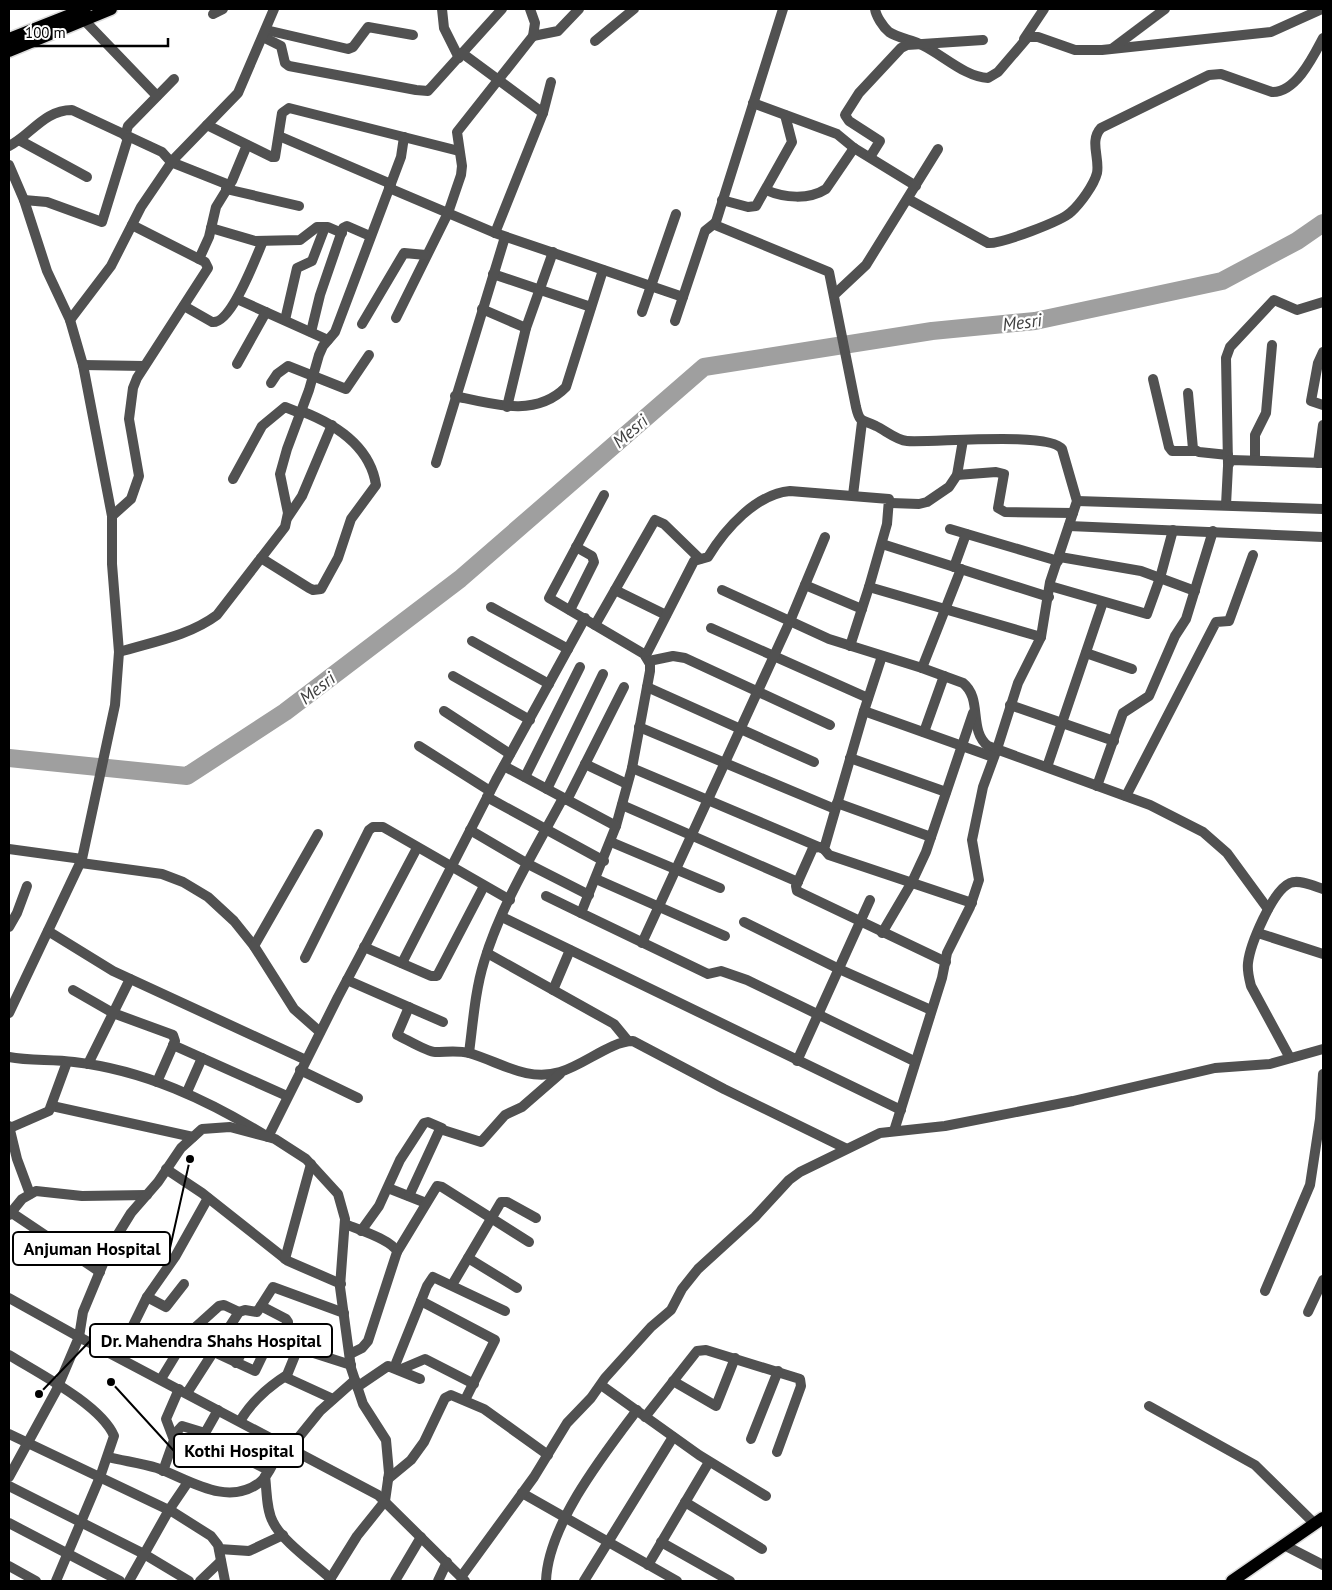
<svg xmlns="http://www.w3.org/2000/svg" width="1332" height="1590" font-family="'PT Sans',sans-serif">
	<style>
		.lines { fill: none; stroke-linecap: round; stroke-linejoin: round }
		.river { stroke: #9f9f9f; stroke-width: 18 }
		.primary-casing { stroke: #dbdbdb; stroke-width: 15 }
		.minor { stroke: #515151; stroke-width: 10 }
		.tertiary { stroke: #515151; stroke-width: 10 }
		.primary { stroke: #000; stroke-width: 12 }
		.labels { text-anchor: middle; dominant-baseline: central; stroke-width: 4.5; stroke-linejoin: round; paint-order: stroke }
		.water-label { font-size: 18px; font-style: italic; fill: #404040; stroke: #fff }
		.leader { fill: none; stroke: #000; stroke-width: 2 }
		.callout-dot { fill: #000; stroke: #fff; stroke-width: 2 }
		.callout { fill: #fff; stroke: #000; stroke-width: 2 }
		.callout-label { font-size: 18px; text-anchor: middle; font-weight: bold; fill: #000 }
	</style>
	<rect width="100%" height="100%" fill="#fff"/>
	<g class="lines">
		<path class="river" d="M9,758l178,18 98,-64 175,-133 244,-212 228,-36 103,-10 187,-40 75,-40 26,-18"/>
		<g class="primary-casing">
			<g id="primary">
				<path d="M9,39l76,-30"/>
				<path d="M9,51l102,-42"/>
				<path d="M1232,1581l91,-63"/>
			</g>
		</g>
		<g class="minor">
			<path d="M442,9l2,19 15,30"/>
			<path d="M783,9l-68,216 114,47 27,135c4,17 6,12 20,19 9,4 20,14 31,15 26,2 142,-10 155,8l15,52 -27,81 -9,55 -23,46 -21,66 -14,38 -11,53 7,40 -9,27 -23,46 -5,25 -48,153"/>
			<path d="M875,9c1,7 8,18 14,23 9,6 23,8 33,13 21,10 43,32 66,33l10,-6 30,-35h10l37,13h27l169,-18 51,-23"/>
			<path d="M213,14l10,-5"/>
			<path d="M84,20l73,76"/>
			<path d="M266,30l82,19 5,-2 15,-20 45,8"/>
			<path d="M533,36l25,-5 21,-22"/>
			<path d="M263,37l18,9 4,17 4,3 127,24 12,1 74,-82"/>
			<path d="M1024,39l20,-30"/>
			<path d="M595,41l39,-32"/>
			<path d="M1113,48l52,-39"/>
			<path d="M462,53l81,60"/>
			<path d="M753,103l84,31 17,14 62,38"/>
			<path d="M207,125l65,32h3l7,-44 7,-5 170,43"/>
			<path d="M125,136l3,-10 46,-47"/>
			<path d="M279,136l112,48"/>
			<path d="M19,140l68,37"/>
			<path d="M9,146c22,-11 35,-36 63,-36l90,42 9,10 58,23"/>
			<path d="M870,157l10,-16 -31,-20 -4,-6 14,-22 42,-45 6,-3 76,-5"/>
			<path d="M9,165l15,35 23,71 23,49 13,45 29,151v48l7,88 -4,53 -33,154 -73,154"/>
			<path d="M389,188l106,45 188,64"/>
			<path d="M226,189l73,17"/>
			<path d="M766,190c18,8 43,10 60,-1l28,-41"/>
			<path d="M908,199l80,44c13,1 74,-22 83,-31 9,-8 23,-27 26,-39 3,-15 -8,-32 4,-45l108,-53 12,-1 51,18c24,1 42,-37 51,-54"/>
			<path d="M24,200l23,2 55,20 26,-84"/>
			<path d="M722,200l26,7 8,-1 36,-64 -7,-27"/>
			<path d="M211,228l44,13 45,-1 17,-13h11l14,6"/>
			<path d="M495,233l48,-120 8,-31"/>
			<path d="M199,259l10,-22 7,-30 16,-26 15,-36"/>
			<path d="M493,274l98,33"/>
			<path d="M834,295l32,-30 72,-116"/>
			<path d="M237,299l91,41"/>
			<path d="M184,306l28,16c19,3 44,-65 51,-81"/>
			<path d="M482,309l44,19"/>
			<path d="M642,312l34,-98"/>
			<path d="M396,318l52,-105 13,-38 1,-9 -5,-34 76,-96 2,-13 -5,-14"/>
			<path d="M70,320l41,-54 30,-59 32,-47 65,-67 36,-84"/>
			<path d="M285,320l12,-52 15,-7 13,-34"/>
			<path d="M675,321l30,-90 10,-8"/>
			<path d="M362,324l42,-71 22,2"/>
			<path d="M311,332l9,-37 23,-67 4,-2 23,10"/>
			<path d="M1323,352l-5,11 -7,38 12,4"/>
			<path d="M237,364l29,-52"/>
			<path d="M83,365l61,1"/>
			<path d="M1153,379l16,68 3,4h24"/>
			<path d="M271,383l6,-9 11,-8 58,23 23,-34"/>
			<path d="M1188,393l5,56 6,3 29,3"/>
			<path d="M455,396c37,8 81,22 111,-9l37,-117"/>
			<path d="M507,407l19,-79 27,-76"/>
			<path d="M1255,460v-25l11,-22 6,-68"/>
			<path d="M436,463l69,-226"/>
			<path d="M1318,463l5,-38"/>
			<path d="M1228,464l-2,-106 4,-11 44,-47 23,10 26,-8"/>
			<path d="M957,475l39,-3 8,2 -6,34 7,4 68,1"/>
			<path d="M233,479l29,-53 23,-19 15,6"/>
			<path d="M604,495l-55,103 95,56 6,10v7l-18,97 -16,58 -35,87 127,61 13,-3 26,9 167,81"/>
			<path d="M853,495l9,-73"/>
			<path d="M1077,501l246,8"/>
			<path d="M891,503l28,1 8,-2 22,-15 8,-12 6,-35"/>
			<path d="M1226,505l2,-39 3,-6 92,3"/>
			<path d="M112,516l19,-17 8,-23 -10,-57 4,-31 4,-10 71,-110 -3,-6 -73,-37"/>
			<path d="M288,517l14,-21 30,-71"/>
			<path d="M1069,526l254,11"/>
			<path d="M950,529l108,32"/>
			<path d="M882,544l167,53"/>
			<path d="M1060,557l81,14 54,20"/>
			<path d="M261,558l48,30 4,2 8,-1 17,-31 13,-39 25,-34c-6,-39 -41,-61 -75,-74"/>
			<path d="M954,567l12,-33"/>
			<path d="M805,585l57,24"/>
			<path d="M1050,586l97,28 13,-36 13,-48"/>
			<path d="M615,590l51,25"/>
			<path d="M722,590l107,49 93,29 41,15c20,16 5,47 25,63l162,59 53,27 24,21 41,56"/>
			<path d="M491,607l77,42"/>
			<path d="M570,610l24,-48 -2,-6 -16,-9"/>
			<path d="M595,625l60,-105 9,4 36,35"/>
			<path d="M711,628l157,70"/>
			<path d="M472,641l77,43"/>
			<path d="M850,646l19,-59"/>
			<path d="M119,652c33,-10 70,-16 98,-37l68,-88 3,-14 -8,-39 7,-25 22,-59 10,-35 4,-9 12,-14 66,-175 3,-20"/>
			<path d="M1086,653l46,16"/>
			<path d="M646,655l48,-94 14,-4c17,-28 48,-63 82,-66l99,8 -2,25 -18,63 172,50"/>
			<path d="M882,656l-18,55 -40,138 5,6 143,48"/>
			<path d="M649,661l24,-5 12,2 145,67"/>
			<path d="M922,668l39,-99"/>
			<path d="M453,676l77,44"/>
			<path d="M647,687l167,75"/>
			<path d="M1010,705l104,36"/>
			<path d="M444,711l66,43"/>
			<path d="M864,711l129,46"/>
			<path d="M639,727l196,82"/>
			<path d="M924,732l20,-56"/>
			<path d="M419,746l71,45"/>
			<path d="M850,758l96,34"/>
			<path d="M585,764l42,20"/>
			<path d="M504,766l112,60"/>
			<path d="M1047,767l56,-165"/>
			<path d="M632,768l187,79"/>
			<path d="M525,777l55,-110"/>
			<path d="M1097,786l26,-73 26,-17 26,-60 11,-17 27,-88"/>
			<path d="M547,789l56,-115"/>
			<path d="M1126,796l90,-174 13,-1 24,-66"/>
			<path d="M487,797l117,64"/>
			<path d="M567,800l57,-113"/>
			<path d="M837,803l94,34"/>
			<path d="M622,805l176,77"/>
			<path d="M470,830l58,34 61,31"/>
			<path d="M611,842l109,46"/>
			<path d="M9,849l73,10"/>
			<path d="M824,849l-5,-2 -6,1 -17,38 1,5 149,71"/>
			<path d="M81,863l81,11 21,8 25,15 26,24 20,25 40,63 26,23"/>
			<path d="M596,879l129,57"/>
			<path d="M546,896l35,17"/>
			<path d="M502,917l399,193"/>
			<path d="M744,922l95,47 92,41"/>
			<path d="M9,927l8,-14 10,-27"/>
			<path d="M48,931l65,40 193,89"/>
			<path d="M882,933l30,-51 14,-30 47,-139"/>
			<path d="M1258,933l65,21"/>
			<path d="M642,943l148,-322 35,-84"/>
			<path d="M254,946l64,-112"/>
			<path d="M364,947l67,29h6l47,-90"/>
			<path d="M487,953l127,71 14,17"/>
			<path d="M305,958l64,-128 4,-3h10l127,73"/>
			<path d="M402,963l94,-183 89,-162"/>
			<path d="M347,980l96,42"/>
			<path d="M73,990l40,23 60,22 2,6 -18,41"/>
			<path d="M553,990l17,-40"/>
			<path d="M409,1007l-12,28c9,4 30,17 38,17 12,0 22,-2 34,1 31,9 58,29 91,19 24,-7 51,-31 73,-31l91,48 121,59"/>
			<path d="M173,1045l114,51"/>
			<path d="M469,1053c4,-30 6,-62 15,-91 17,-57 51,-112 79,-164"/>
			<path d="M9,1057c21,4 43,2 65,5 70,8 134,38 194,75l70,-140 79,-149"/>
			<path d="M1290,1058l-39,-72c-2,-8 -4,-15 -3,-23 2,-18 24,-72 42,-80 9,-4 24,3 33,6"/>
			<path d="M797,1061l73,-161"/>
			<path d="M88,1064l42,-85"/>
			<path d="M300,1070l58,28"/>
			<path d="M187,1092l15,-34"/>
			<path d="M52,1106l141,31"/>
			<path d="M9,1126l8,33 13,35"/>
			<path d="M10,1128l39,-17 18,-49"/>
			<path d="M166,1169l36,24 86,68 53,23"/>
			<path d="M388,1188l38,15"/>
			<path d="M409,1196l31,-67 41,13 24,-27 17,-8 38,-33"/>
			<path d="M9,1211l91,61"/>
			<path d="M9,1215l13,-16 14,-8 46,5 65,-1"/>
			<path d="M345,1224c12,5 48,16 52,28l-29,89 -6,7 -12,6"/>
			<path d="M361,1231l18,-25 21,-46 24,-37 4,-1 14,6"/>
			<path d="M397,1252l40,-66 5,1 87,55"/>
			<path d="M468,1258l49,30"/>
			<path d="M285,1259l26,-95"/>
			<path d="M452,1285l49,-83h6l29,16"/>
			<path d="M1265,1291l45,-106 10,-66 3,-45"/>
			<path d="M147,1297l19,10 18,-23"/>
			<path d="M9,1298l70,39 4,-25 27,-65 21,-34 27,-31 23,-34 21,-19 28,-2 38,10 7,2 31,20 32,35 7,25 -5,68 11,81 12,36 23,36 3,33 -4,28 -28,35 -28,45"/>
			<path d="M421,1301l74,39 -30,60"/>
			<path d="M1308,1312l15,-32"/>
			<path d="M214,1352l41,19 14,-29 3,-4 9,-2 7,-14 -2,-3 -25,-13"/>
			<path d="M9,1355c29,18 92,50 105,81l-14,41 -44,104"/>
			<path d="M118,1356l29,-59 28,-40 33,-59"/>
			<path d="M236,1363l12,-22 18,7"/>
			<path d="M394,1368l33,-82 6,-9 72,34"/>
			<path d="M399,1370l26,-11 49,25"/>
			<path d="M285,1377l48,22"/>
			<path d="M161,1379l28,-46 30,-27 5,-1 15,7"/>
			<path d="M673,1381l43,25 19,-48"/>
			<path d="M601,1385l98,70 67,41"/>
			<path d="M357,1387l31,-21 32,13"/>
			<path d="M187,1393l52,-81 6,-2 12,2 16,-25 71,26"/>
			<path d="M1149,1406l106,59 60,59"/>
			<path d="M645,1417l52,-66 9,-1 94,29 1,7 -24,66"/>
			<path d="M240,1421c12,-20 28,-34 47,-46l11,-27 53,17"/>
			<path d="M9,1434l164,78 38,24 7,9 7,36"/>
			<path d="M173,1436l9,-10 23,7 13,-23"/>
			<path d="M751,1439l27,-68"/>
			<path d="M290,1448l30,-37 35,-31"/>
			<path d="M228,1450l40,20"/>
			<path d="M108,1457c16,4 33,6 49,11 31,11 69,39 102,15 11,-8 17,-27 23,-39"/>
			<path d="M163,1471l11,-31 -8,-21 13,-30"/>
			<path d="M265,1476c2,15 1,33 8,46 9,19 42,42 58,57"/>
			<path d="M388,1479l23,-19 13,-18 21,-44 6,-3 33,14 64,46"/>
			<path d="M9,1486l135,68 45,27"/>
			<path d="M522,1493l155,88"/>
			<path d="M685,1502l77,47"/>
			<path d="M9,1523l111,58"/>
			<path d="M661,1542l69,39"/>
			<path d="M1284,1545l39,20"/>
			<path d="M219,1549l30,2 34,-16"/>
			<path d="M648,1565l61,-103"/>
			<path d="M9,1566l27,15"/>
			<path d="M129,1581l40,-71 19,-28"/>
			<path d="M200,1581l21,-20"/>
			<path d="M395,1581l26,-44"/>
			<path d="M438,1581l9,-19"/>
			<path d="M546,1581c2,-56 57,-126 91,-171"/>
			<path d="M584,1581l89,-144"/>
		</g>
		<g class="tertiary">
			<path d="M9,1477l47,-86 23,-54 299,158 87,86"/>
			<path d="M461,1577l73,-100 33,-54 24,-25 14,-20 46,-51 20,-17 11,-21 16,-20 57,-52 34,-37 11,-8 80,-39 65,-7 128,-25 142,-33 55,-4 53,-15"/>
		</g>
		<use href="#primary" class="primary"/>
	</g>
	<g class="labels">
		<g class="water-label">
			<text transform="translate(1022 322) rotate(-7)">Mesri</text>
			<text transform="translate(630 431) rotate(-41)">Mesri</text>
			<text transform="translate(317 688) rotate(-38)">Mesri</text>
		</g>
	</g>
	<path class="leader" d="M190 1159L170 1248M39 1394L90 1341M111 1382L174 1451"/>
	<g class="callout-dot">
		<circle cx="190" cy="1159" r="5"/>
		<circle cx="39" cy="1394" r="5"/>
		<circle cx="111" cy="1382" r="5"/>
	</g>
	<g class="callout">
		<rect x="13" y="1232" width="157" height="33" rx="5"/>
		<rect x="90" y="1324" width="242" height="33" rx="5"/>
		<rect x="174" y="1434" width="129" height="33" rx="5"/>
	</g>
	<g class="callout-label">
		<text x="92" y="1255">Anjuman Hospital</text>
		<text x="211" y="1347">Dr. Mahendra Shahs Hospital</text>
		<text x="239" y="1457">Kothi Hospital</text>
	</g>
	<rect width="1332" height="1590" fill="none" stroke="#000000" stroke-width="20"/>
	<path d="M18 38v8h150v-8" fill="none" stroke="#000000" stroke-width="2.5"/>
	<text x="25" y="38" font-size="15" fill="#000000" stroke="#ffffff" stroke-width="4" paint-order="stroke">100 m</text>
</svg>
